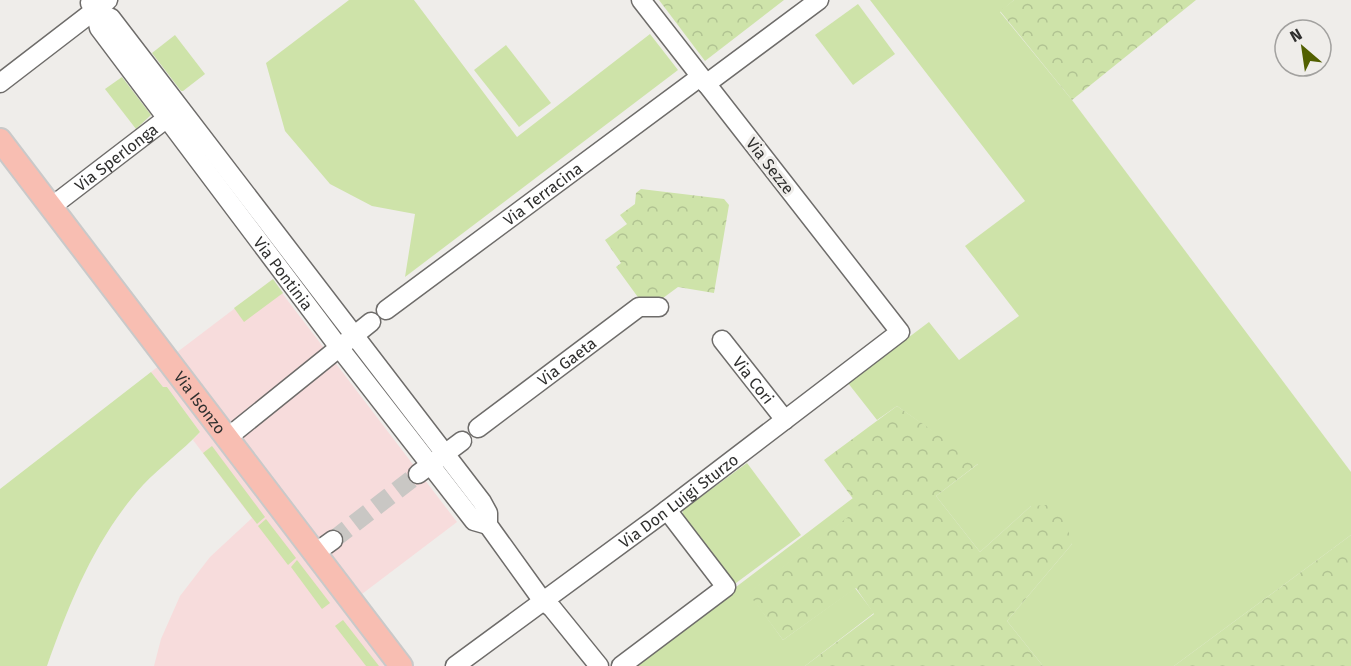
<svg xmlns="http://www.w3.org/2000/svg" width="1351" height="666" font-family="'Fira Sans',sans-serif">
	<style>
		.commercial { fill: #f7dcdc }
		.grass { fill: #cee3a9 }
		.forest { fill: url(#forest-crowns) }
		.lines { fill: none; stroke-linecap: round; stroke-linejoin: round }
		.minor-tunnel { stroke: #c9c7c4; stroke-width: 18; stroke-dasharray: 18 9; stroke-linecap: butt }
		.minor-casing { stroke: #6e6c6a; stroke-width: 21 }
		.major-casing { stroke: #c9c9c9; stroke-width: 26 }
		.minor { stroke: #fff; stroke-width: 18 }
		.major { stroke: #f8beb2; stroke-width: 22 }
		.labels { text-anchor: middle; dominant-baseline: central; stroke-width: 6; stroke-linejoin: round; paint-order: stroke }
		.street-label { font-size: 16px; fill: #2f2f2e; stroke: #efedea }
	</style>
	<defs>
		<pattern id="forest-crowns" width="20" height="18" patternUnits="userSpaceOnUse" patternTransform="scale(1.5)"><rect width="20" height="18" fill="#cee3a9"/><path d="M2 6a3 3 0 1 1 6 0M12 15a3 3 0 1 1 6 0" fill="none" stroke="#b1c392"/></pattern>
	</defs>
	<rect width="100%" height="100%" fill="#efedea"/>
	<path class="commercial" d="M272,280l185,242 -99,75 52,69h-256l7,-27 19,-43 30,-39 42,-39 -59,-78 7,-8 -33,-45h-4l-12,-15z"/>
	<g class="grass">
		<path d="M349,0h65l103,137 133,-103 28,36 -273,207 10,-63 -43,-8 -42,-22 -45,-53 -19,-68z"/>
		<path d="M870,0h144l-14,12 72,88 279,372v63l-177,131h-131l-36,-45 65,-77 -41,-38 -51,46 -44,-56 42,-32 -81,-58 -20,14 -29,-37 81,-61 30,38 60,-44 -54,-70 60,-45z"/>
		<path d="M858,4l37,50 -42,31 -38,-50z"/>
		<path d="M175,35l30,39 -22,17h-2l-29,-38z"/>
		<path d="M506,45l45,58 -32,24 -45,-57z"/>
		<path d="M122,77l29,38 -15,14 -31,-40z"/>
		<path d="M273,279l10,14 -39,29 -10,-14z"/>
		<path d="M151,372l12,15h4l33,45c-18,19 -39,34 -57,53 -47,52 -73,116 -96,181h-47v-177z"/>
		<path d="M212,446l53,71 -8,7 -54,-71z"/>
		<path d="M747,463l54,72 -69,51 -50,-69 1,-7z"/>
		<path d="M853,498l8,10 -112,85 34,47 72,-52 19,25 -69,53h-173z"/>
		<path d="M266,519l30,39 -8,7 -30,-39z"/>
		<path d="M297,560l33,43 -8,6 -31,-42z"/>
		<path d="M343,620l36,46h-13l-31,-40z"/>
	</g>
	<g class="forest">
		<path d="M659,0h125l-79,61z"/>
		<path d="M1014,0h182l-124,100 -72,-89z"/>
		<path d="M641,189l83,10 5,6 -15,88 -36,-6 -19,14 -19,-1 -24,-33 5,-4 -16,-23 22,-16 -7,-9 15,-11 1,-11z"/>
		<path d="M897,406l82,57 -43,33 44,56 51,-46 30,-2 11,40 -65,77 36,45h-238l69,-52 -18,-26 -73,52 -35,-47 112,-85 -36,-48z"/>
		<path d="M1351,535v131h-177z"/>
	</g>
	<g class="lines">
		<path class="minor-tunnel" d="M333,540l85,-66"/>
		<g class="minor-casing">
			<g id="minor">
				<path id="s1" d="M90,3l5,7 4,18 239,318 136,175 14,4"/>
				<path d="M95,10l16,8 371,484 6,11v12l54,75 10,8 47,58"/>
				<path d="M0,83l108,-83"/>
				<path d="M706,84l113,-84"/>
				<path id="s2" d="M51,207l124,-95"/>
				<path id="s3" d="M386,310l314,-233"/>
				<path id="s4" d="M722,340l63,80"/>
				<path id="s5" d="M478,428l161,-121h20"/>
				<path d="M227,438l144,-116"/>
				<path d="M418,474l44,-33"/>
				<path d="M315,553l18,-13"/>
				<path id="s6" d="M455,666l204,-150 241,-184 -259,-332"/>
				<path d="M621,666l105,-79 -59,-77"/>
			</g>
		</g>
		<g class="major-casing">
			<g id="major">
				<path id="s7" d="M0,140l401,526"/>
			</g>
		</g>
		<use href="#minor" class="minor"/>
		<use href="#major" class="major"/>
	</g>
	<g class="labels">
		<g class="street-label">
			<text stroke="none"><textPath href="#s2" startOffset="82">Via Sperlonga</textPath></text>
			<text transform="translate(770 166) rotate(52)">Via Sezze</text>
			<text stroke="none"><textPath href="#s3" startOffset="195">Via Terracina</textPath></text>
			<text stroke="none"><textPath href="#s1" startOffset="334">Via Pontinia</textPath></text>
			<text stroke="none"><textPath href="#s5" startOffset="111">Via Gaeta</textPath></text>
			<text stroke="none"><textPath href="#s4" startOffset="51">Via Cori</textPath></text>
			<text stroke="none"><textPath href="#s7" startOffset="330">Via Isonzo</textPath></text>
			<text stroke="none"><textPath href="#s6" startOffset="278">Via Don Luigi Sturzo</textPath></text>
		</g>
	</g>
	<g transform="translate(1303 48) rotate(331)"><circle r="28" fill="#efedea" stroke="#a2a19f" stroke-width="1.5"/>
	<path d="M0-4.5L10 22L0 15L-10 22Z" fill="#515f00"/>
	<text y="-9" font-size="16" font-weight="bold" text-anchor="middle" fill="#2f2f2e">N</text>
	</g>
</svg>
